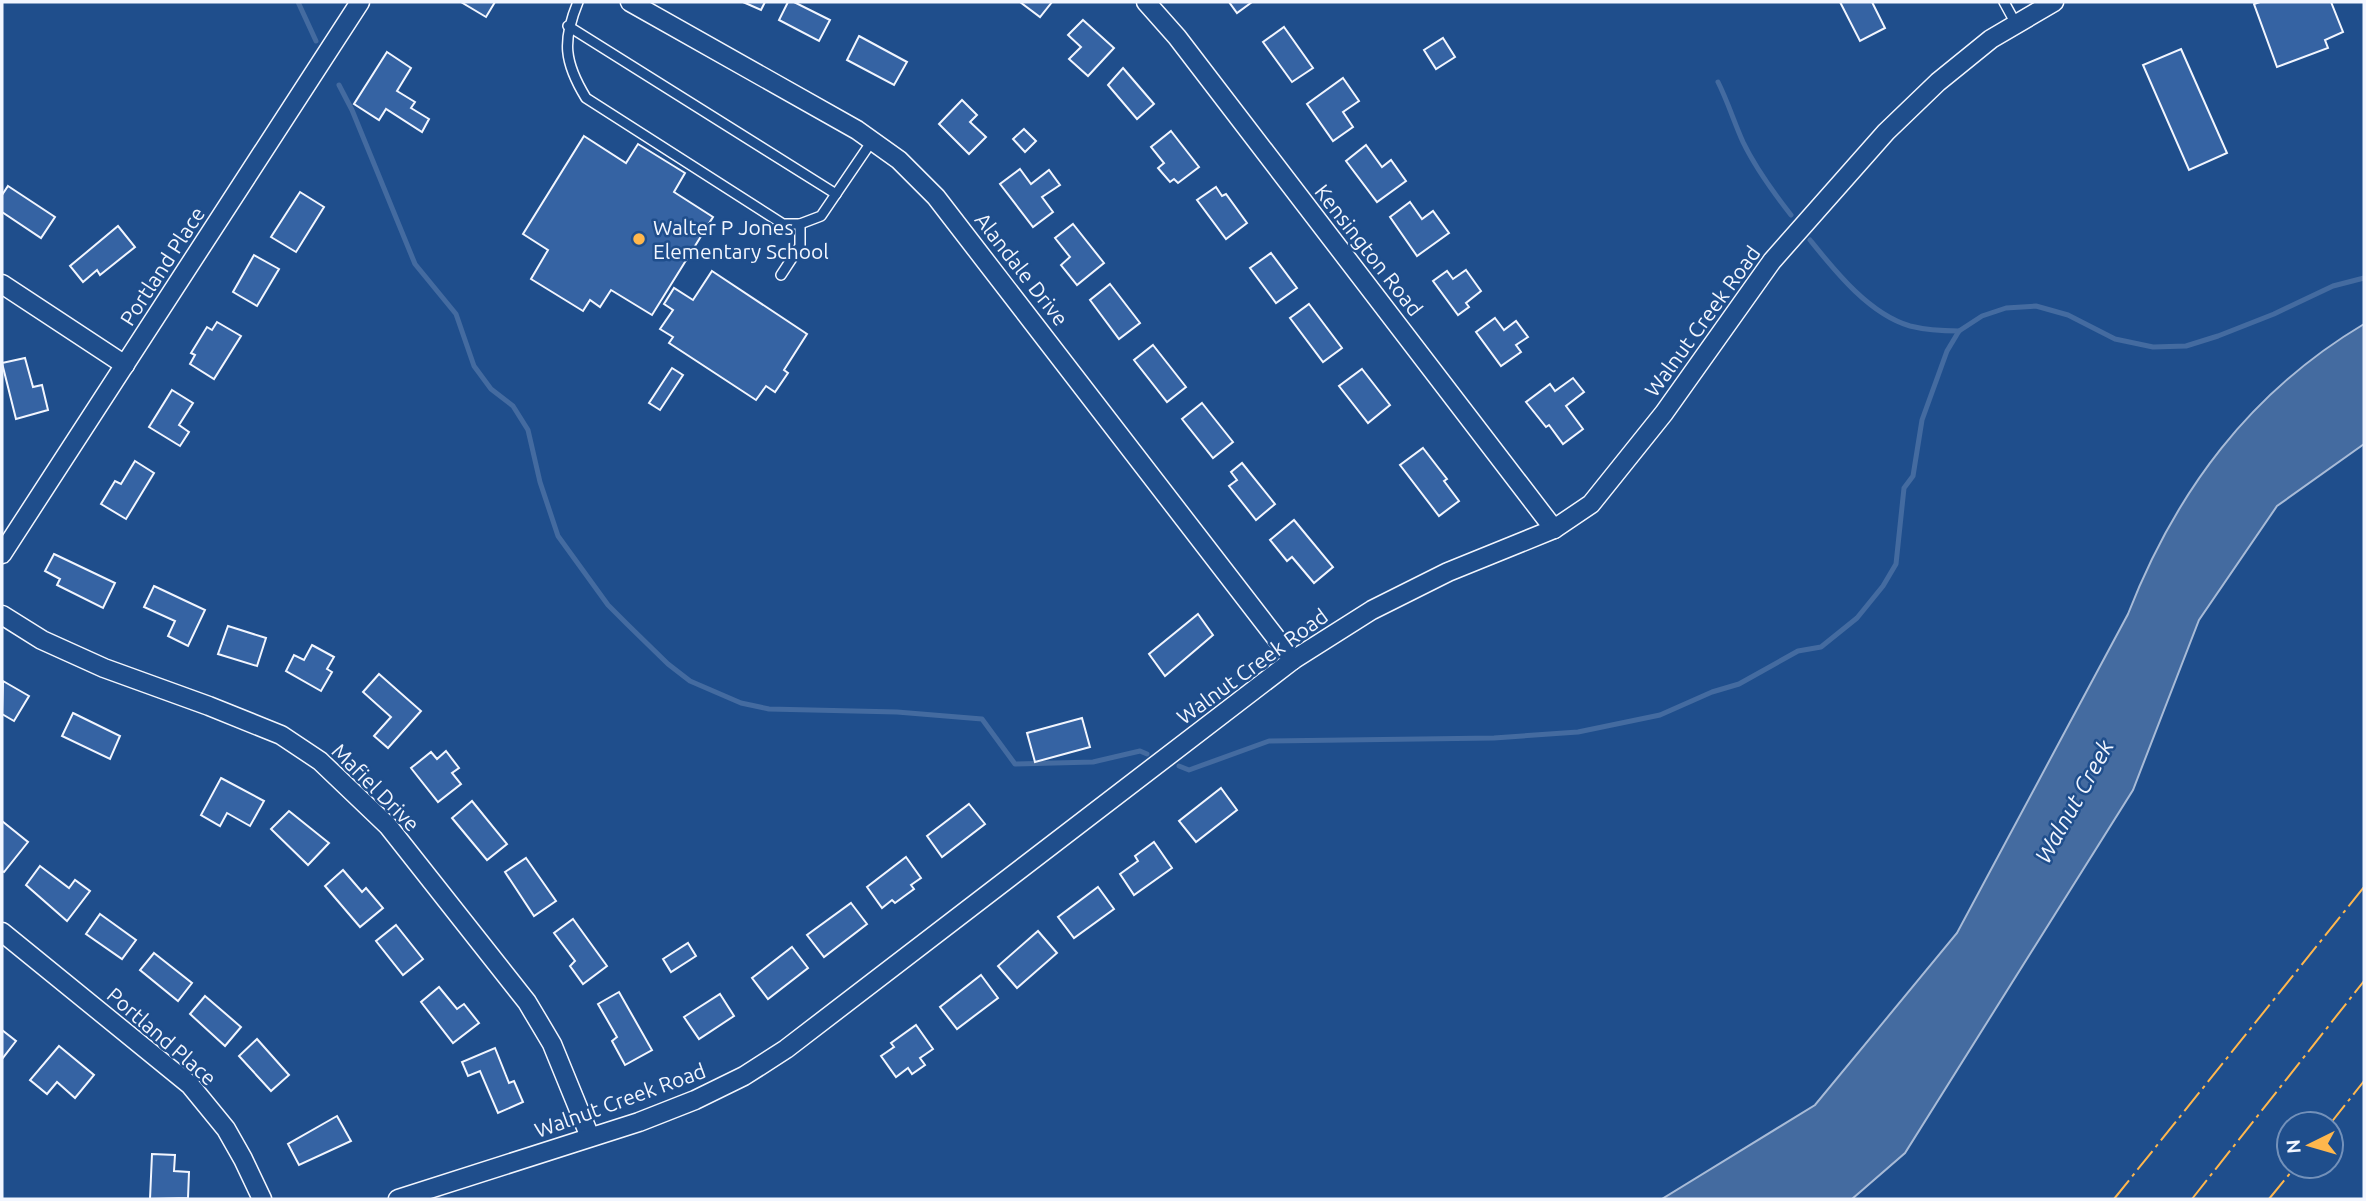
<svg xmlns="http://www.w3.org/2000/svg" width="2366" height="1201" font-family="Ubuntu,sans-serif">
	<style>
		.water { fill: #446ba0; stroke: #a8bbd7; stroke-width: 2 }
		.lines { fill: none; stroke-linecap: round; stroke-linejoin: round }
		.stream { stroke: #446ba0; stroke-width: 5 }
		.building { fill: #3563a3; stroke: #f2f6ff; stroke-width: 2 }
		.lane-casing { stroke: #f2f6ff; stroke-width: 12 }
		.street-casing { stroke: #f2f6ff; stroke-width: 21 }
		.lane { stroke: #1f4e8c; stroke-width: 9 }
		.street { stroke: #1f4e8c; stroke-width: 18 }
		.power { stroke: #ffb74d; stroke-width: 2; stroke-dasharray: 24 5 3.5 5; stroke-linecap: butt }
		.poi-dot { fill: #ffb74d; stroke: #1f4e8c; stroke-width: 2.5 }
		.labels { text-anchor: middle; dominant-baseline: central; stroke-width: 5; stroke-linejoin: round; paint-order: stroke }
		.poi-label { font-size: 21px; fill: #f2f6ff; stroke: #1f4e8c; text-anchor: start }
		.street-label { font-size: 21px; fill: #f2f6ff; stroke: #1f4e8c }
		.water-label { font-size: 23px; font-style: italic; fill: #f2f6ff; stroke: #1f4e8c }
	</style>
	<rect width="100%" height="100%" fill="#1f4e8c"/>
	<path class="water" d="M2364,324v120l-87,62 -78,114 -66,170 -228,363 -53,46h-190l153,-94 142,-172 171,-319c48,-123 122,-222 236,-290z"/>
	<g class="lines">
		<g class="stream">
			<path d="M298,2l18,39"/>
			<path d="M1718,82c10,20 16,40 25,60 13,27 30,50 48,73"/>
			<path d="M339,85l13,25 63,154 41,50 18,52 17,23 22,17 15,24 12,52 18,54 50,69 19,19 41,40 22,17 51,22 28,6 128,3 85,7 33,45 78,-2 47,-11 7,3"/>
			<path d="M1810,240c25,31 59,74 100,86 16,4 33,5 49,5"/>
			<path d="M1179,766l10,4 80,-29 225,-3 84,-6 82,-17 52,-23 27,-8 59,-33 23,-4 36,-29 26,-32 13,-22 8,-76 9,-12 9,-56 25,-69 12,-20 23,-15 24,-8 30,-2 32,9 47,24 38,8 33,-1 32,-10 56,-22 59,-28 31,-8"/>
		</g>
	</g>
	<g class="building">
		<path d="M461,2h34l-9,15z"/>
		<path d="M743,2h22l-4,8z"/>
		<path d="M788,2h6l36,18 -11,21 -40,-21z"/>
		<path d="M1020,2h32l-12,15z"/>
		<path d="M1229,2h23l-15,11z"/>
		<path d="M1840,2h32l13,26 -25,13z"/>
		<path d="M2260,2h71l12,30 -18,8 3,8 -51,19 -23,-63z"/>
		<path d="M1083,20l31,28 -26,28 -19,-17 12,-12 -13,-12z"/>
		<path d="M1284,27l29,41 -21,14 -29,-40z"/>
		<path d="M859,36l48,26 -13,23 -47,-25z"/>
		<path d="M1443,38l12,19 -19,12 -12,-19z"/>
		<path d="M2181,49l46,104 -38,17 -46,-105z"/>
		<path d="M387,52l24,16 -14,23 18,11 -4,6 18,11 -7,13 -36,-23 -7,11 -25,-16z"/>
		<path d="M1123,68l31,36 -17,15 -29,-34z"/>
		<path d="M1343,78l16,23 -16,11 10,15 -20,14 -26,-37z"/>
		<path d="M962,100l15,15 -7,7 16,15 -17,17 -30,-30z"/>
		<path d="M1024,129l12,12 -11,11 -12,-13z"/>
		<path d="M1171,131l28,36 -21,16 -4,-4 -4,3 -12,-14 6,-5 -13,-16z"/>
		<path d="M584,136l42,27 12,-19 47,29 -11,19 39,25 -61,98 -41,-25 -11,17 -10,-7 -7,11 -52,-32 17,-29 -25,-16z"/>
		<path d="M1366,145l16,22 9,-7 15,21 -29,21 -31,-41z"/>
		<path d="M1020,169l11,15 18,-14 11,15 -18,12 11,15 -20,15 -33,-43z"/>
		<path d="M8,186l47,31 -14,21 -39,-26v-17z"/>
		<path d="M1216,187l6,9 4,-2 21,29 -21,16 -29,-39z"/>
		<path d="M300,192l24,15 -28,45 -25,-15z"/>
		<path d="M1410,202l12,17 11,-8 16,22 -32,23 -27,-39z"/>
		<path d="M1073,224l31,39 -27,22 -16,-20 9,-8 -15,-19z"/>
		<path d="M118,226l17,21 -35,28 -3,-5 -14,12 -13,-16z"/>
		<path d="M1271,253l26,35 -21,15 -26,-35z"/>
		<path d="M254,255l25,14 -22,37 -24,-14z"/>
		<path d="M1466,270l15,21 -15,12 3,4 -11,8 -25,-34 14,-10 6,8z"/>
		<path d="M712,271l95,63 -23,36 4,3 -13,19 -9,-6 -10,14 -87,-57 4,-6 -13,-8 13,-19 -9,-6 10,-16 19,12z"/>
		<path d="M1110,284l30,39 -21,16 -29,-39z"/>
		<path d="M1309,304l33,44 -19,14 -33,-44z"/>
		<path d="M1495,318l9,12 12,-9 12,16 -12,8 5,7 -20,14 -25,-34z"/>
		<path d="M217,322l24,14 -27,43 -24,-15 5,-9 -4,-2 16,-26 5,3z"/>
		<path d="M1153,345l33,42 -19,15 -33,-42z"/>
		<path d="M25,358l8,29 9,-2 6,25 -32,9 -14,-56z"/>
		<path d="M672,368l11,7 -23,35 -11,-7z"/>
		<path d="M1362,369l28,36 -22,18 -29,-37z"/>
		<path d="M1573,378l11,14 -18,14 17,23 -20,15 -14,-19 -3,2 -20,-25 24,-18 5,7z"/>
		<path d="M172,390l21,13 -14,22 10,7 -9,14 -31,-19z"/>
		<path d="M1202,403l31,39 -20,16 -31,-39z"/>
		<path d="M1423,448l24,31 -3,2 15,20 -20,15 -39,-51z"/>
		<path d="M135,461l19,12 -28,46 -25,-15 14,-23 6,3z"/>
		<path d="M1242,463l33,41 -19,16 -27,-34 8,-6 -6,-8z"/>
		<path d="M1294,520l39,47 -19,16 -22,-26 -5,4 -17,-21z"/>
		<path d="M54,554l61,29 -12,25 -46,-23 3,-6 -15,-8z"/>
		<path d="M154,586l51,24 -17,36 -20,-10 7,-15 -31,-14z"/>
		<path d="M1198,614l15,21 -48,41 -16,-22z"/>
		<path d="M228,626l38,12 -9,28 -39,-12z"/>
		<path d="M312,645l22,12 -7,12 5,3 -11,19 -35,-20 8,-16 10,5z"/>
		<path d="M379,674l42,37 -33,37 -14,-12 17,-19 -28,-25z"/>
		<path d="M3,681l26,15 -15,25 -12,-7z"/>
		<path d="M73,713l47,23 -10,23 -48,-23z"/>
		<path d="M1082,718l8,29 -55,15 -8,-29z"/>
		<path d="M446,751l13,17 -7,5 9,11 -23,18 -27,-34 20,-16 6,7z"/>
		<path d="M221,778l43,23 -14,25 -23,-13 -7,13 -19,-11z"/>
		<path d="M1221,788l16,22 -41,32 -17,-21z"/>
		<path d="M472,801l35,43 -20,16 -35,-42z"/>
		<path d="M969,804l16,20 -43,33 -15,-21z"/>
		<path d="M289,811l40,32 -21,22 -37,-36z"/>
		<path d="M2,821l26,21 -24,30 -2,-1z"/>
		<path d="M1154,842l18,26 -38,27 -14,-21 18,-13 -3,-5z"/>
		<path d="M906,857l15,21 -10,7 3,4 -19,14 -3,-3 -10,8 -15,-21z"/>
		<path d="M526,858l30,43 -22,15 -29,-44z"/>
		<path d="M40,866l29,22 6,-8 15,11 -23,30 -41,-36z"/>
		<path d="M343,870l19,22 4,-4 17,20 -23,19 -35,-41z"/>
		<path d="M1098,887l16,22 -40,29 -16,-21z"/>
		<path d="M851,903l16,21 -43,33 -17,-22z"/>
		<path d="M100,914l36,26 -14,19 -36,-25z"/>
		<path d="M573,919l34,47 -24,18 -13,-18 5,-5 -21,-28z"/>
		<path d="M396,925l27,34 -20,16 -27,-34z"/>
		<path d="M1038,931l19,22 -40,35 -19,-22z"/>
		<path d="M688,943l8,13 -25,16 -8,-13z"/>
		<path d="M792,947l16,21 -40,31 -16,-21z"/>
		<path d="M154,953l38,30 -14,18 -38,-31z"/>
		<path d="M981,975l17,23 -41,31 -17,-22z"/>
		<path d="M439,987l18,22 7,-5 15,19 -26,20 -32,-41z"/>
		<path d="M619,992l33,58 -27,15 -13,-24 5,-4 -19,-33z"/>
		<path d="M720,994l14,22 -35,23 -15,-22z"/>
		<path d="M205,996l36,31 -16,19 -35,-32z"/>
		<path d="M916,1025l17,24 -13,9 5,7 -13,9 -4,-6 -12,9 -15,-21 13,-9 -3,-4z"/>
		<path d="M2,1030l14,11 -14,18z"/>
		<path d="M257,1039l32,36 -18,16 -32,-35z"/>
		<path d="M59,1046l35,29 -19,23 -18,-16 -10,12 -17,-14z"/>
		<path d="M495,1048l14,35 5,-2 9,21 -25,11 -18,-42 -12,5 -6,-14z"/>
		<path d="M337,1116l14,25 -52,24 -11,-21z"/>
		<path d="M152,1154l23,1 -1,16 15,1 -1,26 -38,1z"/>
	</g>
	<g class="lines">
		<g class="lane-casing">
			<g id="lane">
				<path d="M578,2c-16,39 -14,60 8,96l197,126h17l21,-8 51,-75"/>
				<path d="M2004,2l12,22"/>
				<path d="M568,26l268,168"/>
				<path d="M781,275l19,-29v-22"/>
			</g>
		</g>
		<g class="street-casing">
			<g id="street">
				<path d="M630,2l227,128 42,30 37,37 357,463"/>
				<path d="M1146,2l31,35 377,492"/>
				<path d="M2,284l123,81"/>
				<path d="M2,554l358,-552"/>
				<path d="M2,615l40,25 62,28 105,38 72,29 39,26 68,65 139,176 25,42 38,93"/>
				<path d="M2,932l188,153 36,44 17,30 19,40"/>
				<path d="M398,1199l241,-77 56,-22 49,-24 42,-27 507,-389 79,-50 76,-38 106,-43 37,-25 73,-91 108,-152 114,-129 52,-50 53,-43 63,-37"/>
			</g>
		</g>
		<use href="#lane" class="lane"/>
		<use href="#street" class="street"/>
		<g class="power">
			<path d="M2330,1124l34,-43"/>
			<path d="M2114,1199l250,-312"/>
			<path d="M2192,1199l172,-218"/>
			<path d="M2269,1199l27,-33"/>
		</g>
	</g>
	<circle class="poi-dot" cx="639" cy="239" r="7"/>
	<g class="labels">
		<g class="poi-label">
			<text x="653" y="227">Walter P Jones<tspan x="653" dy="24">Elementary School</tspan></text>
		</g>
		<g class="street-label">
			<text transform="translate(1369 250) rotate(52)">Kensington Road</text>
			<text transform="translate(162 266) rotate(-57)">Portland Place</text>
			<text transform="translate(1022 269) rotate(52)">Alandale Drive</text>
			<text transform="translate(1702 321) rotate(-54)">Walnut Creek Road</text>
			<text transform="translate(1252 666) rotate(-36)">Walnut Creek Road</text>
			<text transform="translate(376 787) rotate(45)">Mafiel Drive</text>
			<text transform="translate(162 1036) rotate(41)">Portland Place</text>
			<text transform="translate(620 1100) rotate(-20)">Walnut Creek Road</text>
		</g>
		<g class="water-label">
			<text transform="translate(2074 801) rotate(-61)">Walnut Creek</text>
		</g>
	</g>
	<rect width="2366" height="1201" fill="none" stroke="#f2f6ff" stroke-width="7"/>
	<g transform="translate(2310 1145) rotate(265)"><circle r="33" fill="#1f4e8c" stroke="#7391ba" stroke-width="2"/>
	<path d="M0-5L12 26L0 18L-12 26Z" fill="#ffb74d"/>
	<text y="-10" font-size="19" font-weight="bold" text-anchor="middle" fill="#f2f6ff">N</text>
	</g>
</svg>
